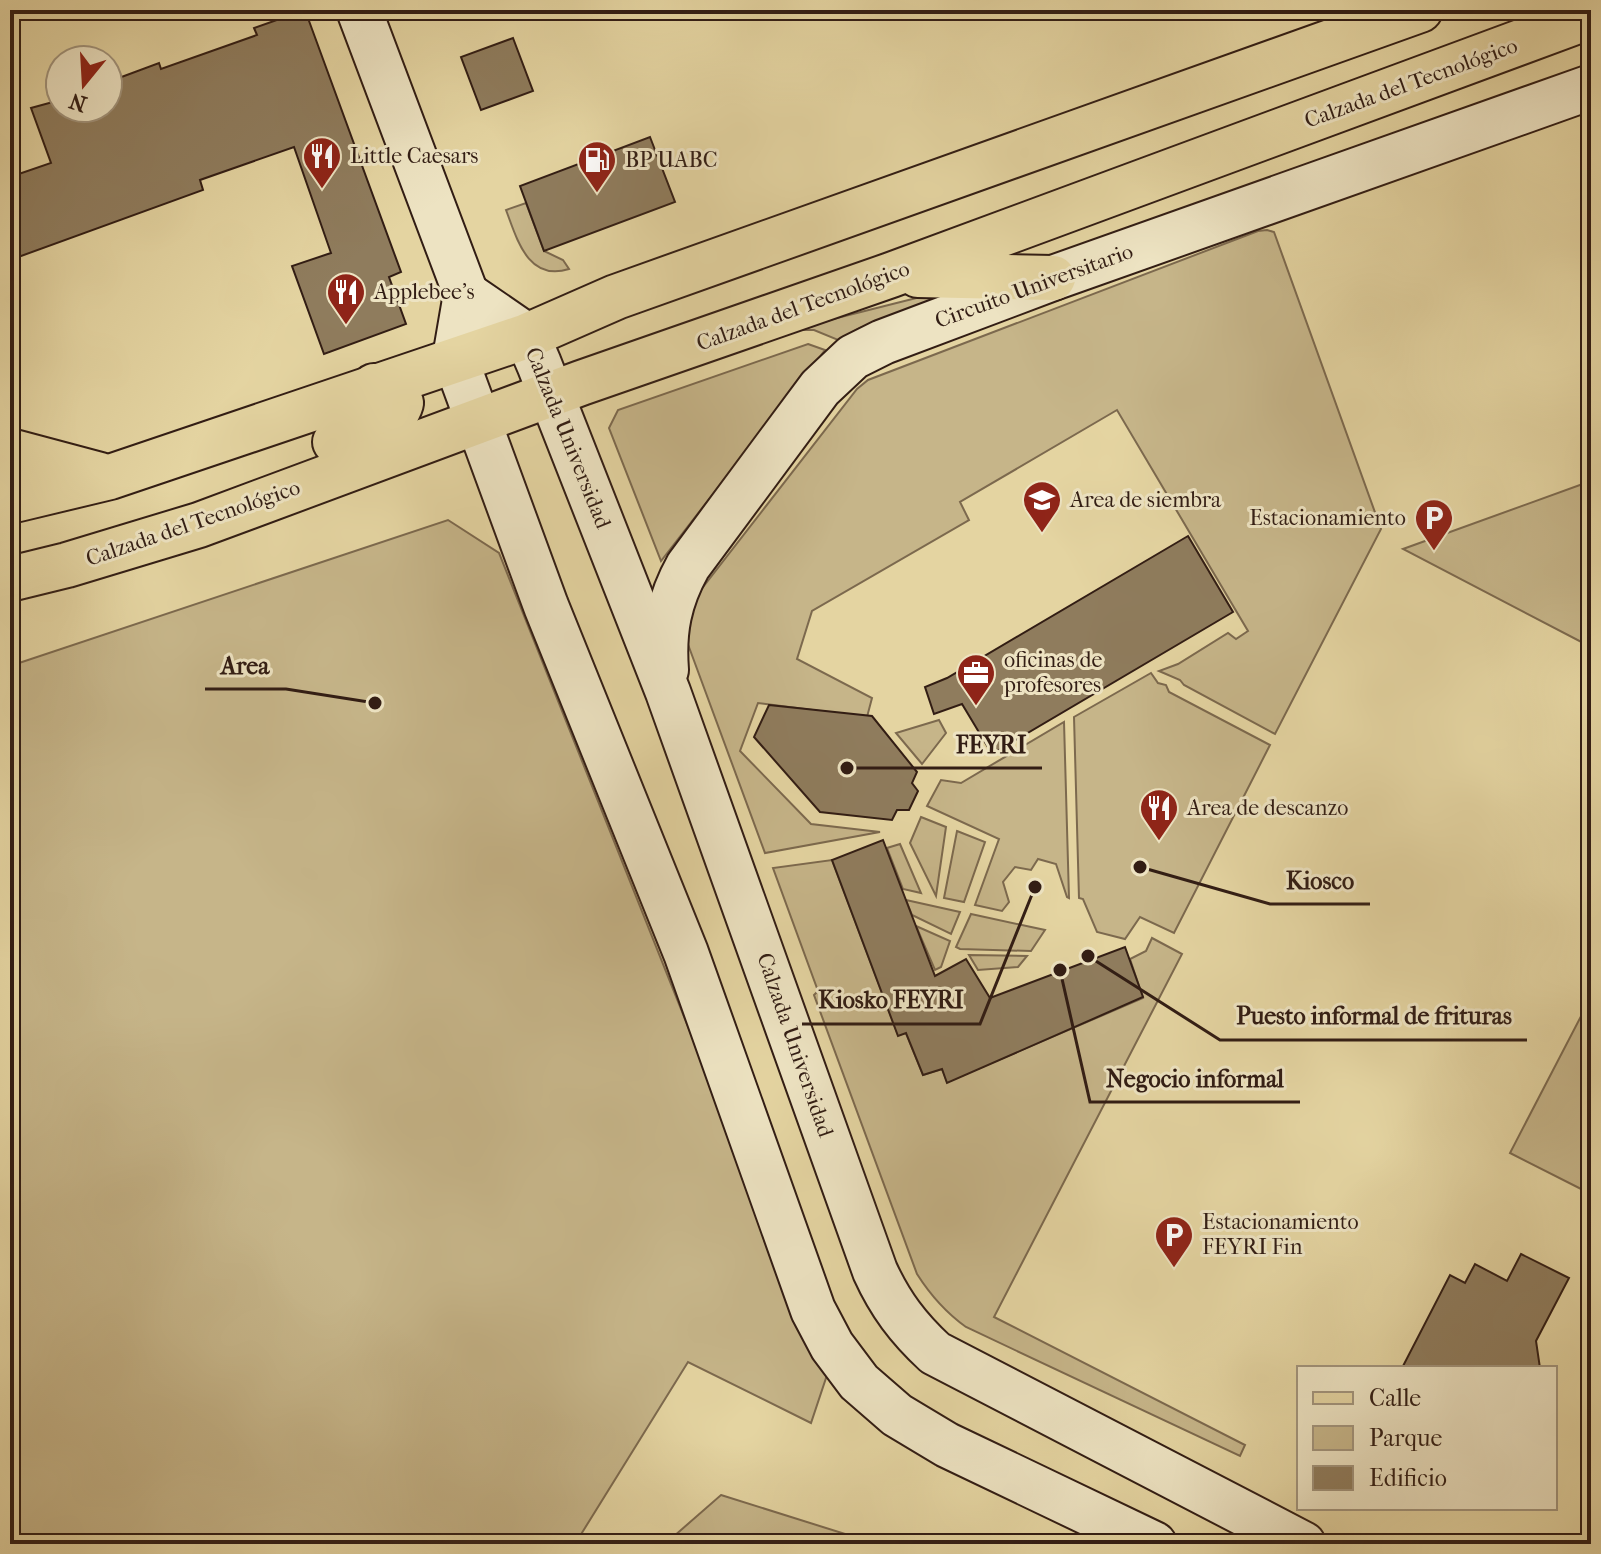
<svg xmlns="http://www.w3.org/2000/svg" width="1601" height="1554" font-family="'IM FELL French Canon',serif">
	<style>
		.green { fill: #c6b589; stroke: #7c694e; stroke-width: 2 }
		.building { fill: #8f7c5d; stroke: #321d14; stroke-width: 2 }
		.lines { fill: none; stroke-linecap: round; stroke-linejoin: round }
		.secondary-casing { stroke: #321d14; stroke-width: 48 }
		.primary-casing { stroke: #321d14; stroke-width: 48 }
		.secondary { stroke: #ede3c2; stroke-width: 44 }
		.primary { stroke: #e4d4a1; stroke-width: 44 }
		.labels { text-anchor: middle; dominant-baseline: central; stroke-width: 6; stroke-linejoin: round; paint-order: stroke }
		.street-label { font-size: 22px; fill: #321d14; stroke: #ede3c2 }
		.poi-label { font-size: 22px; fill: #321d14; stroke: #ede3c2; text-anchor: start }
		.leader { fill: none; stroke: #321d14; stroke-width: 3 }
		.callout-dot { fill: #321d14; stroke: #ede3c2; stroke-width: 3 }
		.callout-label { font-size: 24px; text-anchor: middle; font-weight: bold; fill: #321d14; stroke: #ede3c2; stroke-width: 6; stroke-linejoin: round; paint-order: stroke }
	</style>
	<rect width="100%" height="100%" fill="#e4d4a1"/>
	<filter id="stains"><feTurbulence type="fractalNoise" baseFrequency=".0025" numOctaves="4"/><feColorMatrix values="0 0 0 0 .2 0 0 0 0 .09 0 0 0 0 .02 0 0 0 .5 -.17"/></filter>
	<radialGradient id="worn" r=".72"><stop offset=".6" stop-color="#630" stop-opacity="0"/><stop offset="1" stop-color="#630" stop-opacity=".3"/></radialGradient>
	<g class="green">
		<path d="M526,203l18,48 19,9 6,9c-41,13 -52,-30 -63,-59z"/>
		<path d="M1267,230l7,2 107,297 -106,205 -91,-49 -4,-5 -21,-9 19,-7 50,-31 8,6 12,-8 -131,-221 -157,92 9,18 -157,91 -15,48 75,39 -5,19 -109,-14 -18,48 71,73 69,8 -115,21 -79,-214 3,-23 11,-25 157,-202 11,-9 390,-149z"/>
		<path d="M960,287v4l-100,37 -22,12 -24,-10h-13l32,-11z"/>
		<path d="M808,344l17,6 -164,211 -52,-133 9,-18z"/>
		<path d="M1591,481v166l-188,-98z"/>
		<path d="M448,520l51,33 328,822 -16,48 -123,-61 -113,182h-565v-878z"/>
		<path d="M1151,673l7,10 8,2 3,7 101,53 -96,188 -34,-16 -15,22 -28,-7 -14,-33 -4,-1 -5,-181z"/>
		<path d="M939,720l7,13 -24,31 -26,-31z"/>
		<path d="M1064,722l5,176 -2,-1 -11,-33 -18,-5 -7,11 -16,-3 -12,15 6,20 -7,9 -27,-6 24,-66 -72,-33 14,-26 20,3z"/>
		<path d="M921,817l25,10 -10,69 -26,-53z"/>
		<path d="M957,831l28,11 -21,60 -20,-4z"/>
		<path d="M900,844l21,49 -18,-4 -16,-41z"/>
		<path d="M832,860l66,175 8,-2 17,42 19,-6 5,13 196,-84 -13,-39 16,-8 6,-13 30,16 -188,363 251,128 -5,11 -274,-129c-21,-15 -35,-31 -49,-53l-103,-279 4,-4 -45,-123z"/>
		<path d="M906,900l54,12 -9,22 -39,-19z"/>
		<path d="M971,914l74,16 -14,21 -71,-2 -4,-2z"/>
		<path d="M916,926l34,15 -9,26 -6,3z"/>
		<path d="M969,955l58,1 -9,11 -40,3z"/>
		<path d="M1591,997v197l-81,-41z"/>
		<path d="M721,1495l156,49h-212z"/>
	</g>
	<g class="building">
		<path d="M305,10l96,262 -12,5 17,47 -82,30 -32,-88 39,-13 -37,-106 -94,33 3,10 -193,70v-83l41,-14 -20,-55 29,-8v8h48v-26l51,-19 2,6 96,-34 -3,-7z"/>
		<path d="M513,38l20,53 -52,19 -20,-53z"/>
		<path d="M650,137l25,65 -131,49 -24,-65z"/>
		<path d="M1188,536l45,76 -241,142 -30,-50 -28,10 -9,-27 22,-9z"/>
		<path d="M769,705l103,11 45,56 -5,11 6,8 -9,19h-12l-5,10 -72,-8 -66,-75z"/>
		<path d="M883,840l52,136 31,-17 24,39 135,-51 18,50 -196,86 -5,-14 -19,6 -17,-42 -8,3 -66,-176z"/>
		<path d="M1521,1254l48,24 -33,63 4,27h-138l48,-93 15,8 10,-19 32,17z"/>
	</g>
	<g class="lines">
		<g class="secondary-casing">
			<g id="secondary">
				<path d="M359,10l107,284 -11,64 91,248 140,347 127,357 19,36 27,36 38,33 50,30 207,99"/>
				<path d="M466,294l61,42 12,28 129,328 207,579c15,33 33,57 60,82l368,191"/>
				<path d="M666,670c-3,-39 3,-70 22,-104l132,-178 33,-31 30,-15 170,-64 538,-191"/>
			</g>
		</g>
		<g class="primary-casing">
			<g id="primary">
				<path d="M918,275l135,3"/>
				<path d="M335,442c22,-9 59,-14 66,-39l-3,-6 -24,-11"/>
				<path d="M10,451l90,24"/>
				<path d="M10,501l100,-24 417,-141 89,-39 804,-287"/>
				<path d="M10,579l57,-14 132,-40 382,-142 310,-108 700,-259"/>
			</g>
		</g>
		<use href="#secondary" class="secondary"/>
		<use href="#primary" class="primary"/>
	</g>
	<defs>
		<g id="restaurant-pin" transform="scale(2)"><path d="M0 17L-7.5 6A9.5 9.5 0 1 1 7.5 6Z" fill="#8f2418" stroke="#ede3c2"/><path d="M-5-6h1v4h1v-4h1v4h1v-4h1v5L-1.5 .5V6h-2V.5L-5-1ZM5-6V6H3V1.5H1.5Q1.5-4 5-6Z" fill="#fff"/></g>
		<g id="fuel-pin" transform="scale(2)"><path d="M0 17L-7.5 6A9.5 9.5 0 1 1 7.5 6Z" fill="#8f2418" stroke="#ede3c2"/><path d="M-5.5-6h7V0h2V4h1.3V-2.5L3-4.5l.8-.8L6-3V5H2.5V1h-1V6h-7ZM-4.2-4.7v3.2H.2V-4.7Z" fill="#fff"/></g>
		<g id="school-pin" transform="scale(2)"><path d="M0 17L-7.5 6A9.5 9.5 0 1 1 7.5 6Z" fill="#8f2418" stroke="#ede3c2"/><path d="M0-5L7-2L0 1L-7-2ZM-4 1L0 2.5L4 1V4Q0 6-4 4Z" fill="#fff"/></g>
		<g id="parking-pin" transform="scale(2)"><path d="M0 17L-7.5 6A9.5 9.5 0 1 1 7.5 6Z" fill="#8f2418" stroke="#ede3c2"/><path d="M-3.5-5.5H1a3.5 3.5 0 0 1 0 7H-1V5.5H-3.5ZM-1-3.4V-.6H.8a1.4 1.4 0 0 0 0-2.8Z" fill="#fff"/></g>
		<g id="office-pin" transform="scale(2)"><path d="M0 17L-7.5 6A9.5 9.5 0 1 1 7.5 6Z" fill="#8f2418" stroke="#ede3c2"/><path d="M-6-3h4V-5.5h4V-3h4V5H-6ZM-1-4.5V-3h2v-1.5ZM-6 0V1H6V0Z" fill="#fff"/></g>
	</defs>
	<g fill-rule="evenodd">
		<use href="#restaurant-pin" x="322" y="156"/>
		<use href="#fuel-pin" x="597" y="160"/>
		<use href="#restaurant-pin" x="346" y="292"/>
		<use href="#school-pin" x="1042" y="500"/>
		<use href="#parking-pin" x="1434" y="518"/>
		<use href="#office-pin" x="976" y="673"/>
		<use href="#restaurant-pin" x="1159" y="808"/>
		<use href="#parking-pin" x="1174" y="1235"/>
	</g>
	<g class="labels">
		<g class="street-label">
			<text transform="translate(1411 83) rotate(-20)">Calzada del Tecnológico</text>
			<text transform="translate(1034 286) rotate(-20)">Circuito Universitario</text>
			<text transform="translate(803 306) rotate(-20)">Calzada del Tecnológico</text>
			<text transform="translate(568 438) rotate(68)">Calzada Universidad</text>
			<text transform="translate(193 523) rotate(-19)">Calzada del Tecnológico</text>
			<text transform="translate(795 1045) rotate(71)">Calzada Universidad</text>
		</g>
		<g class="poi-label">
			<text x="350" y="156">Little Caesars</text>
			<text x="625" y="160">BP UABC</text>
			<text x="374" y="292">Applebee's</text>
			<text x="1070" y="500">Area de siembra</text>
			<text x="1406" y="518" text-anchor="end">Estacionamiento</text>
			<text x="1004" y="660">oficinas de<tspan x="1004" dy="25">profesores</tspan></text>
			<text x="1187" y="808">Area de descanzo</text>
			<text x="1202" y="1222">Estacionamiento<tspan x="1202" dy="25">FEYRI Fin</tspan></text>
		</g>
	</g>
	<path class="leader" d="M375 703L286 689H205M847 768L939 768H1042M1140 867L1270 904H1370M1035 887L980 1024H802M1088 956L1220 1040H1527M1060 970L1090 1102H1300"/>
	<g class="callout-dot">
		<circle cx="375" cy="703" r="8"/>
		<circle cx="847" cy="768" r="8"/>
		<circle cx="1140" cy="867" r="8"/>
		<circle cx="1035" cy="887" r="8"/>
		<circle cx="1088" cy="956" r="8"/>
		<circle cx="1060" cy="970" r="8"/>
	</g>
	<g class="callout-label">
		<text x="245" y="674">Area</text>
		<text x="991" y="753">FEYRI</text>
		<text x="1320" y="889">Kiosco</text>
		<text x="891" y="1008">Kiosko FEYRI</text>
		<text x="1374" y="1024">Puesto informal de frituras</text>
		<text x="1195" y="1087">Negocio informal</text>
	</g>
	<rect width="1601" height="1554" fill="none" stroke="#e4d4a1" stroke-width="40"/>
	<rect x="12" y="12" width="1577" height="1530" fill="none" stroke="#321d14" stroke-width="4"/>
	<rect x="20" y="20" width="1561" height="1514" fill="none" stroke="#321d14" stroke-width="2"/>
	<rect x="1297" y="1366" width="260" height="144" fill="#ede3c2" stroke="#a2947c" stroke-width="2"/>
	<rect x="1313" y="1392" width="40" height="12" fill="#e4d4a1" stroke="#a2947c" stroke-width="2"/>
	<text x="1369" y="1406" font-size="24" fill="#321d14">Calle</text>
	<rect x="1313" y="1426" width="40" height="24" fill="#c6b589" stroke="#a2947c" stroke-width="2"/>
	<text x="1369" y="1446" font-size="24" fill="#321d14">Parque</text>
	<rect x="1313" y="1466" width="40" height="24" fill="#8f7c5d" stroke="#a2947c" stroke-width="2"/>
	<text x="1369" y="1486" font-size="24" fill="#321d14">Edificio</text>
	<g transform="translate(84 84) rotate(198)"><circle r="38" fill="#ede3c2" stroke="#a2947c" stroke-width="2"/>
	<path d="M0-6L14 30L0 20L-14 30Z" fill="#8f2418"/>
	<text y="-12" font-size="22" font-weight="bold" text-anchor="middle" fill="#321d14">N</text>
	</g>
	<rect width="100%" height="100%" filter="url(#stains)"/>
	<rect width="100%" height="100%" fill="url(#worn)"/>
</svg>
